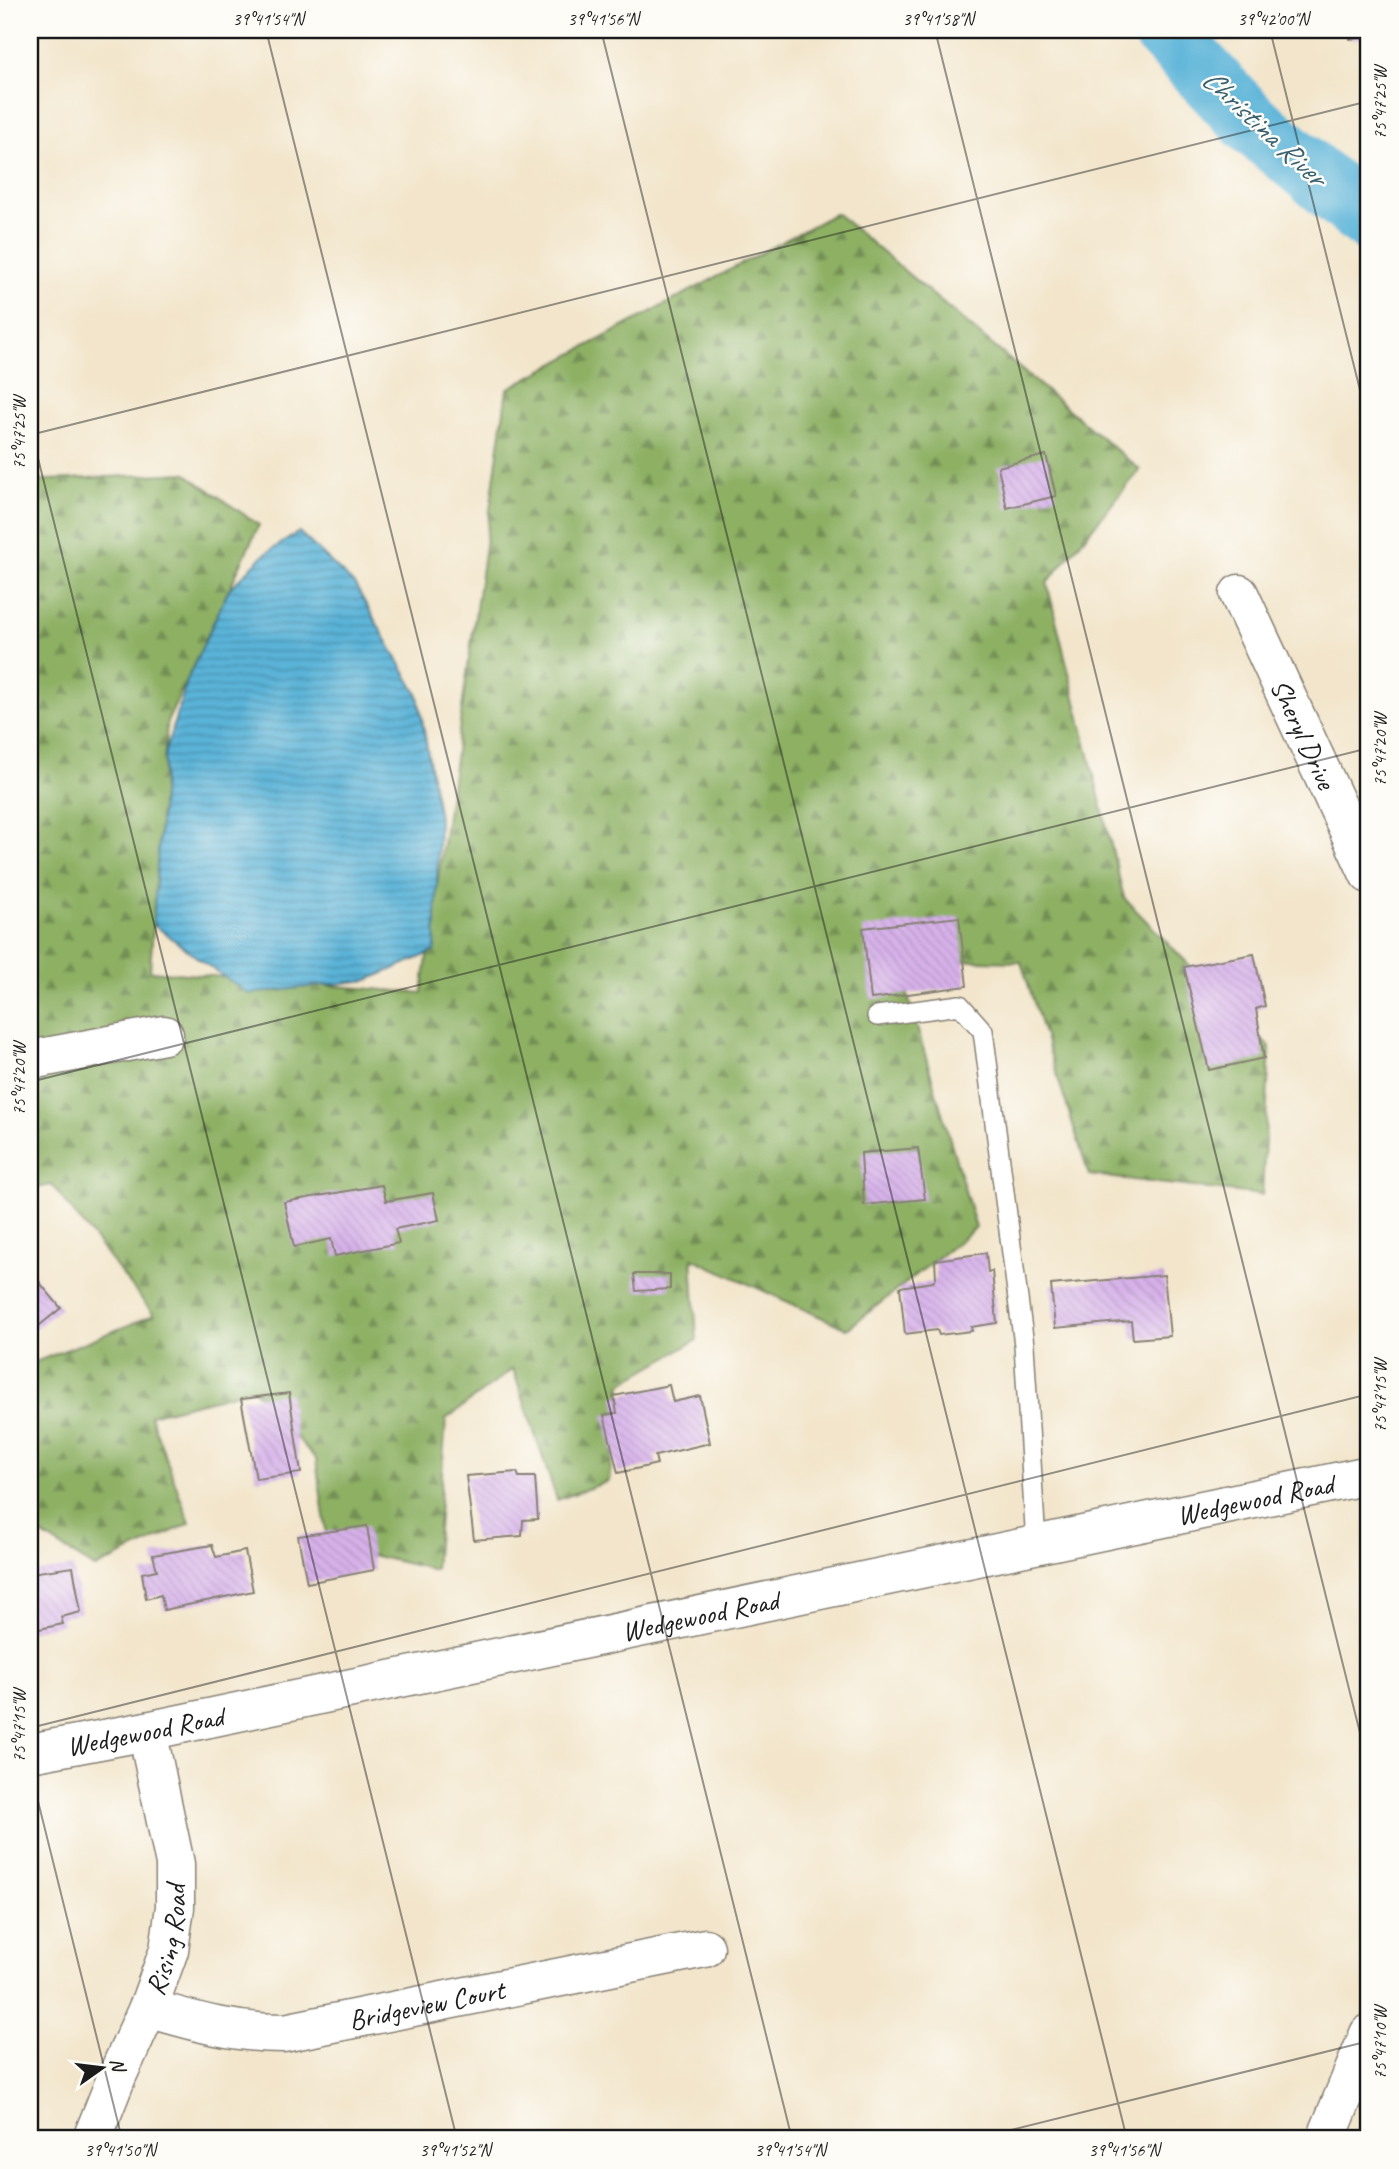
<svg xmlns="http://www.w3.org/2000/svg" width="1399" height="2169" font-family="Caveat,sans-serif">
	<style>
		.forest { fill: url(#forest-firs); stroke: #546640; stroke-width: 2 }
		.water { fill: url(#water-rules); stroke: #3b687a; stroke-width: 2 }
		.lines { fill: none; stroke-linecap: round; stroke-linejoin: round }
		.river { stroke: #5ab3d8; stroke-width: 63 }
		.building { fill: url(#building-back-hatch) }
		.service-casing { stroke: #878074; stroke-width: 22 }
		.minor-casing { stroke: #878074; stroke-width: 41 }
		.tertiary-casing { stroke: #878074; stroke-width: 41 }
		.service { stroke: #fff; stroke-width: 19 }
		.minor { stroke: #fff; stroke-width: 38 }
		.tertiary { stroke: #fff; stroke-width: 38 }
		.ticks { fill: none; stroke: #1c1c1c; stroke-width: 2; stroke-opacity: 0.45 }
		.labels { text-anchor: middle; dominant-baseline: central; stroke-width: 5; stroke-linejoin: round; paint-order: stroke }
		.street-label { font-size: 28px; fill: #1c1c1c; stroke: #fdfcf7 }
		.water-label { font-size: 30px; font-style: italic; fill: #386071; stroke: #fdfcf7 }
		.neatline { fill: none; stroke: #1c1c1c; stroke-width: 2.5 }
		.ticks-label { font-size: 18px; text-anchor: middle; fill: #1c1c1c }
	</style>
	<defs>
		<pattern id="forest-firs" width="22" height="20" patternUnits="userSpaceOnUse" patternTransform="scale(1.75)"><rect width="22" height="20" fill="#8db064"/><path d="M5 1l3.5 6h-7zM16 11l3.5 6h-7z" fill="#728e52"/></pattern>
		<pattern id="water-rules" width="6" height="5" patternUnits="userSpaceOnUse" patternTransform="scale(1.75)"><rect width="6" height="5" fill="#5ab3d8"/><path d="M0 2.5h6" fill="none" stroke="#4a91ae"/></pattern>
		<pattern id="building-back-hatch" width="6" height="6" patternUnits="userSpaceOnUse" patternTransform="scale(1.75)"><rect width="6" height="6" fill="#d6b1e9"/><path d="M-1 5l2 2M0 0l6 6M5-1l2 2" fill="none" stroke="#b798c7"/></pattern>
	</defs>
	<rect width="100%" height="100%" fill="#fdfcf7"/>
	<filter id="ink" filterUnits="userSpaceOnUse"><feTurbulence type="fractalNoise" baseFrequency=".0143" numOctaves="2"/><feDisplacementMap in="SourceGraphic" scale="14" xChannelSelector="R" yChannelSelector="G"/><feConvolveMatrix kernelMatrix="1 2 1 2 8 2 1 2 1" color-interpolation-filters="sRGB"/></filter>
	<filter id="wash" filterUnits="userSpaceOnUse"><feTurbulence type="fractalNoise" baseFrequency=".00686" numOctaves="4" result="noise"/><feDisplacementMap in="SourceGraphic" scale="28" xChannelSelector="R" yChannelSelector="G"/><feGaussianBlur stdDeviation="1.57" result="paint"/><feColorMatrix in="noise" values="0 0 0 0 0 0 0 0 0 0 0 0 0 0 0 0 0 1.4 0 .05"/><feComposite in="paint" operator="in"/></filter>
	<g filter="url(#wash)">
		<rect width="100%" height="100%" fill="#f2e5cb"/>
		<path class="forest" d="M836,213l304,257 -93,113 77,315 146,150 -8,147 -173,-20 -68,-213 -124,-3 79,269 -129,101 -155,-71 5,82 -76,44 -12,97 -52,19 -44,-131 -67,50 -11,151 -107,-25 -12,-86 -63,-70 -103,26 40,108 -95,45 -65,-41v-163l124,-49 -102,-130 -22,4v-708l155,-8 74,52 -92,197 -17,249 272,22 85,-604z"/>
		<path class="water" d="M299,532l56,53 63,110 21,123 -4,133 -67,29 -119,14 -46,-32 -50,-38 12,-172 23,-74 41,-89 36,-35z"/>
		<g class="lines">
			<path class="river" d="M1163,30l86,91 120,99"/>
		</g>
		<g id="blocks">
			<g class="building">
				<path d="M1349,30h20v7l-19,2z"/>
				<path d="M1046,455l10,41 -49,12 -9,-41z"/>
				<path d="M959,917l8,69 -96,13 -8,-71z"/>
				<path d="M1254,954l11,52 -9,3 8,49 -55,12 -25,-103z"/>
				<path d="M918,1148l7,51 -61,6 -3,-52z"/>
				<path d="M382,1185l4,16 47,-8 6,27 -44,9 4,14 -64,13 -4,-17 -37,8 -10,-45z"/>
				<path d="M986,1253l2,19 4,-1 5,52 -26,4 1,4 -33,4 -2,-5 -32,4 -5,-47 33,-5 3,-4 -1,-18z"/>
				<path d="M30,1271l31,37 -31,25z"/>
				<path d="M634,1274h36v15l-34,2z"/>
				<path d="M1164,1275l6,61 -37,3 -2,-18 -76,7 -4,-43z"/>
				<path d="M669,1385l4,17 27,-6 10,47 -55,13 2,8 -39,9 -14,-58 13,-2 -3,-17z"/>
				<path d="M289,1393l12,80 -45,6 -15,-80z"/>
				<path d="M517,1472l2,5h16l3,42 -15,1 -1,16 -48,4 -8,-64z"/>
				<path d="M367,1526l7,44 -67,13 -9,-47z"/>
				<path d="M212,1545l4,12 29,-6 8,40 -89,19 -3,-15 -15,4 -4,-26 15,-3 -4,-15z"/>
				<path d="M73,1567l8,45 -20,5 2,7 -33,7v-58z"/>
			</g>
		</g>
	</g>
	<g filter="url(#ink)">
		<use href="#blocks" fill-opacity="0" stroke="#878074" stroke-width="2"/>
		<g class="lines">
			<g class="service-casing">
				<path id="service" d="M877,1016l83,-11 23,26 41,314 12,199"/>
			</g>
			<g class="minor-casing">
				<g id="minor">
					<path id="s1" d="M1239,594l130,280"/>
					<path d="M30,1060l134,-25"/>
					<path id="s2" d="M148,2008c48,14 85,25 136,25l421,-85"/>
					<path id="s3" d="M92,2139l25,-63 31,-68 21,-58 6,-43v-43l-28,-133"/>
					<path d="M1326,2139l43,-105"/>
				</g>
			</g>
			<g class="tertiary-casing">
				<g id="tertiary">
					<path id="s4" d="M30,1753l117,-22 1222,-256"/>
				</g>
			</g>
			<use href="#service" class="service"/>
			<use href="#minor" class="minor"/>
			<use href="#tertiary" class="tertiary"/>
		</g>
	</g>
	<path class="ticks" d="M266,30l526,2109M601,30l526,2109M935,30l434,1739M1270,30l99,396M30,426l427,1713M30,435l1339,-334M30,1082l1339,-334M30,1728l1339,-334M30,1769l92,370M975,2139l394,-98"/>
	<g class="labels">
		<g class="street-label">
			<text stroke="none"><textPath href="#s1" startOffset="154">Sheryl Drive</textPath></text>
			<text stroke="none"><textPath href="#s4" startOffset="1251">Wedgewood Road</textPath></text>
			<text stroke="none"><textPath href="#s4" startOffset="684">Wedgewood Road</textPath></text>
			<text stroke="none"><textPath href="#s4" startOffset="117">Wedgewood Road</textPath></text>
			<text stroke="none"><textPath href="#s3" startOffset="214">Rising Road</textPath></text>
			<text stroke="none"><textPath href="#s2" startOffset="284">Bridgeview Court</textPath></text>
		</g>
		<g class="water-label">
			<text transform="translate(1264 127) rotate(43)">Christina River</text>
		</g>
	</g>
	<rect width="1399" height="2169" fill="none" stroke="#fdfcf7" stroke-width="77"/>
	<g transform="translate(102 2068) rotate(76)" stroke="#fdfcf7" stroke-width="5" paint-order="stroke">
	<path d="M0-5L12 26L0 18L-12 26Z" fill="#1c1c1c"/>
	<text y="-10" font-size="19" font-weight="bold" text-anchor="middle" fill="#1c1c1c">N</text>
	</g>
	<rect x="38" y="38" width="1322" height="2092" class="neatline"/>
	<g class="ticks-label">
		<text x="268" y="25">39°41'54"N</text>
		<text x="603" y="25">39°41'56"N</text>
		<text x="938" y="25">39°41'58"N</text>
		<text x="1273" y="25">39°42'00"N</text>
		<text transform="translate(1380 103) rotate(-90)" y="6">75°47'25"W</text>
		<text transform="translate(19 433) rotate(-90)" y="6">75°47'25"W</text>
		<text transform="translate(1380 750) rotate(-90)" y="6">75°47'20"W</text>
		<text transform="translate(19 1079) rotate(-90)" y="6">75°47'20"W</text>
		<text transform="translate(1380 1396) rotate(-90)" y="6">75°47'15"W</text>
		<text transform="translate(19 1726) rotate(-90)" y="6">75°47'15"W</text>
		<text transform="translate(1380 2043) rotate(-90)" y="6">75°47'10"W</text>
		<text x="120" y="2156">39°41'50"N</text>
		<text x="455" y="2156">39°41'52"N</text>
		<text x="790" y="2156">39°41'54"N</text>
		<text x="1124" y="2156">39°41'56"N</text>
	</g>
</svg>
